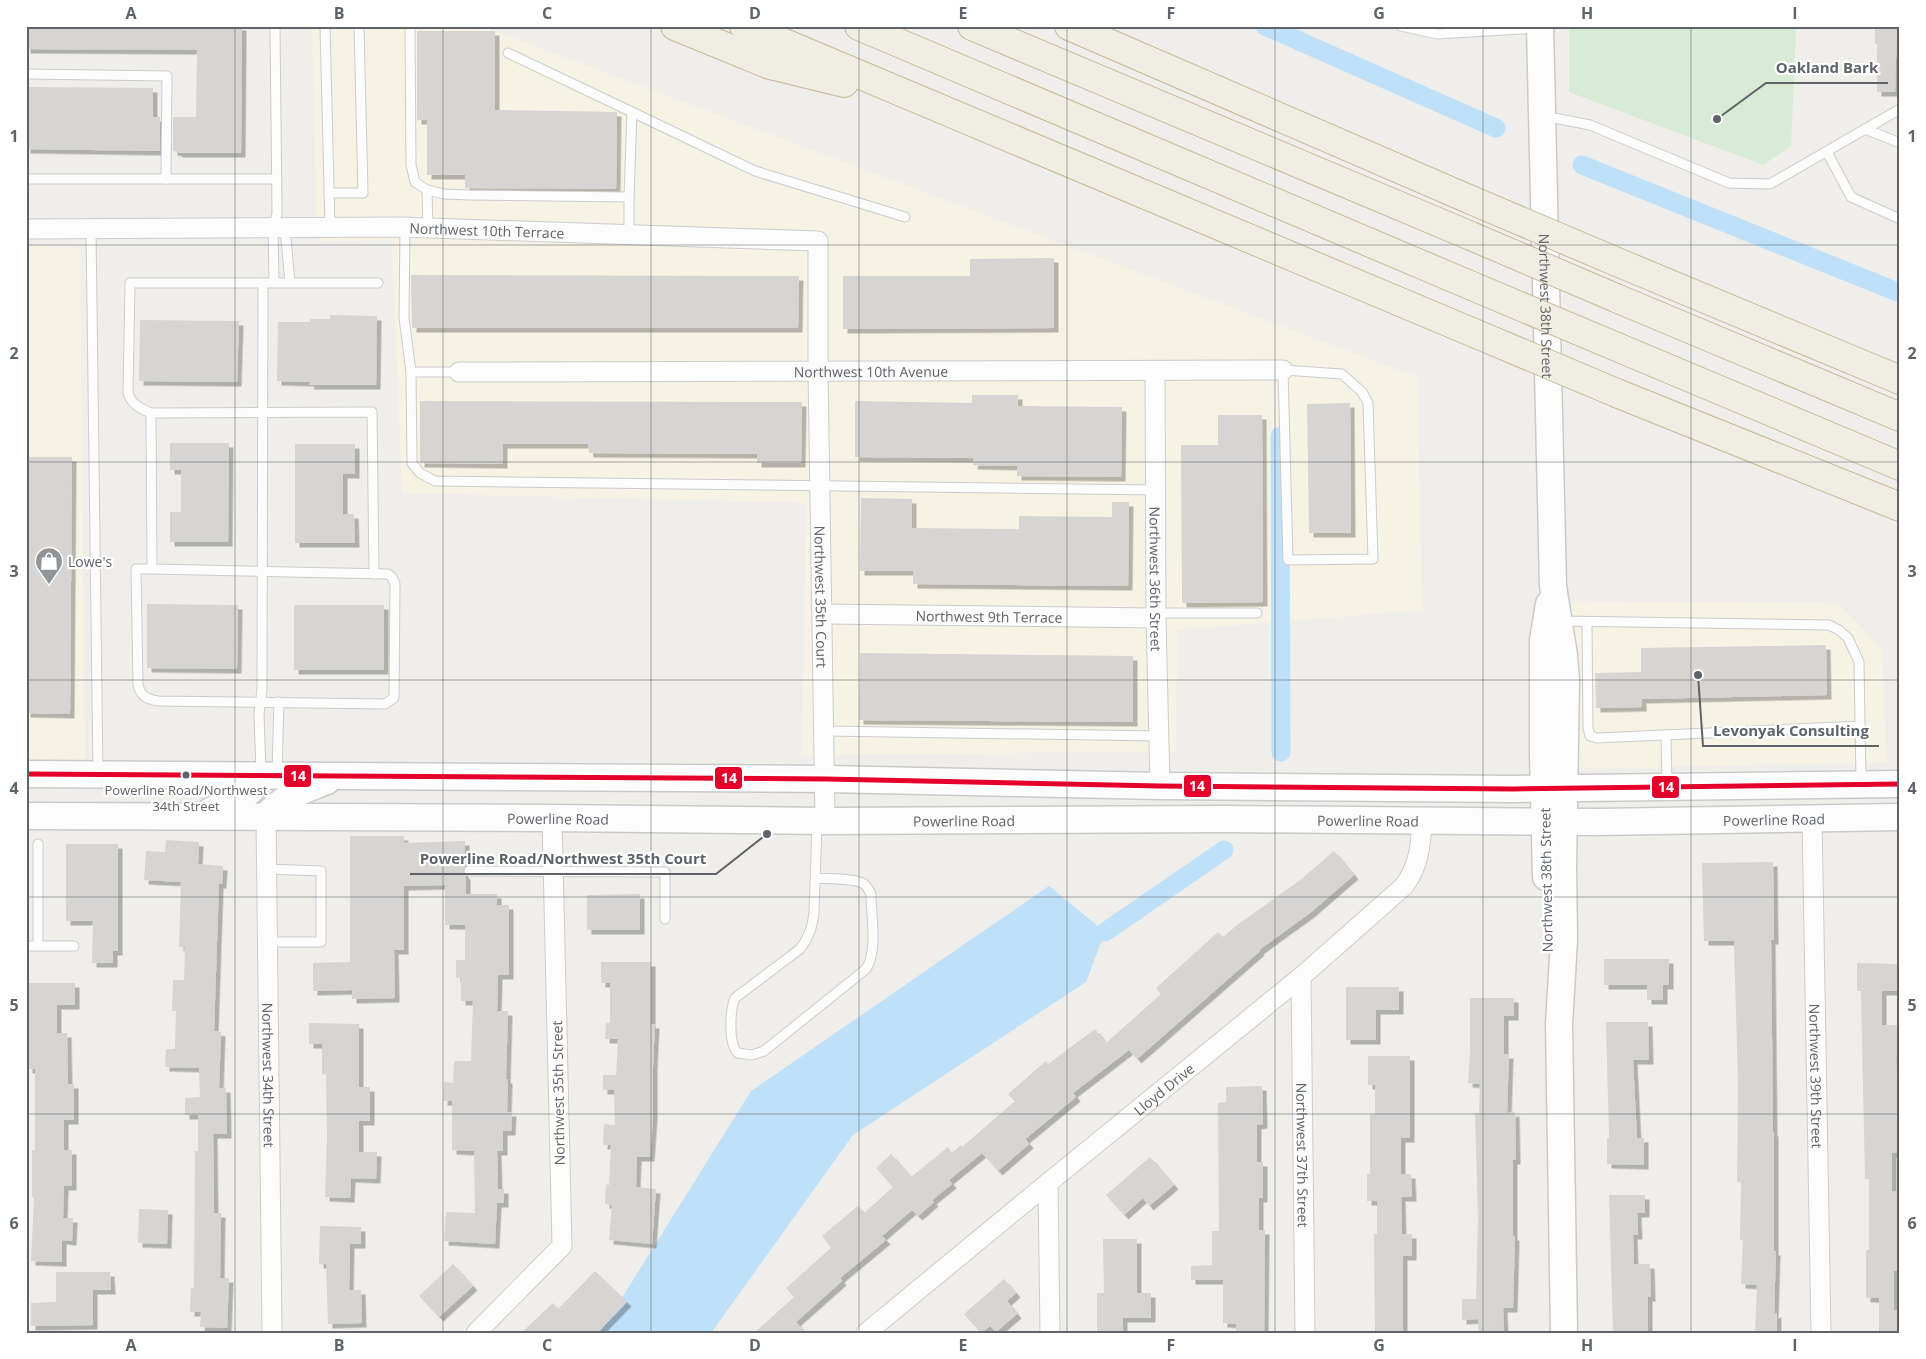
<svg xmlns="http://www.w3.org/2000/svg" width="1926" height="1359" font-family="'Open Sans',sans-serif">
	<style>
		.commercial { fill: #f7f3e4 }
		.green { fill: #d8ebd6 }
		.water { fill: #bfe0f9 }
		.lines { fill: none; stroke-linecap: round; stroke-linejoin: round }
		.canal { stroke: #bfe0f9; stroke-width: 19 }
		.building { fill: #d6d5d3; filter: url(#shadow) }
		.lane-casing { stroke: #cbcccc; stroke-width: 11 }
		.street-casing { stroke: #cbcccc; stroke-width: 21 }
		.secondary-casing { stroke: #cacacb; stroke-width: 29 }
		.highway-casing { stroke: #c8b996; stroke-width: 30 }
		.lane { stroke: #fdfcfc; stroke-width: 9 }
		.street { stroke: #fdfcfc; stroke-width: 19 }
		.secondary { stroke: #fdfcfc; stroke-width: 26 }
		.highway { stroke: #f0ede3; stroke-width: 28 }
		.highway-bridge-casing { stroke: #c8b996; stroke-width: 30; stroke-linecap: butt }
		.highway-bridge { stroke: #f0ede3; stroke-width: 28 }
		.bus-1-casing { stroke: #fff; stroke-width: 9 }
		.bus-1 { stroke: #e4002b; stroke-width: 5 }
		.grid { fill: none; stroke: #5f6368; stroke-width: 1; stroke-opacity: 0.55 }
		.bus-dot { fill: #5f6368; stroke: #fff; stroke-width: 2 }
		.labels { text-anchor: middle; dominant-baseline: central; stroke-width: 4.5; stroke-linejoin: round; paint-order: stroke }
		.bus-label { font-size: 13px; fill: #5f6368; stroke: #fff }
		.street-label { font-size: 14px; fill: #5f6368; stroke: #fff }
		.poi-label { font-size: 14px; fill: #5f6368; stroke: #fff; text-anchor: start }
		.leader { fill: none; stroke: #5f6368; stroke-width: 2 }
		.callout-dot { fill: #5f6368; stroke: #fff; stroke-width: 2 }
		.callout-label { font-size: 15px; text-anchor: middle; font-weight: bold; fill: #5f6368; stroke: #fff; stroke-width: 4.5; stroke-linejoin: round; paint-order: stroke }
		.line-badge { stroke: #fff; stroke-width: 2 }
		.badge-label { font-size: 14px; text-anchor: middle; font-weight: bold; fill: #fff }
		.neatline { fill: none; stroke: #5f6368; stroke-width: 2 }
		.grid-label { font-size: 16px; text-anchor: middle; font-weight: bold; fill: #5f6368 }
	</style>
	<defs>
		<filter id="shadow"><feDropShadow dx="4.5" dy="4.5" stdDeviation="0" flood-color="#0004"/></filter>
	</defs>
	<rect width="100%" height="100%" fill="#efeeea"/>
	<g class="commercial">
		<path d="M312,26h169l936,351 5,233 -245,20 -1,121 -374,4 4,-252 -404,-10 -10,-253 -75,1z"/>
		<path d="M26,246l54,2 5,513 -59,-1z"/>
		<path d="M1571,601l266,2 45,46 4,113 -310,7 -6,-132z"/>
	</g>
	<path class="green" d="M1569,26h227l-5,120 -28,19 -194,-73z"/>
	<path class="water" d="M1049,886l56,46 -19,50 -233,153 -142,198h-111l151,-242z"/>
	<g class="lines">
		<g class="canal">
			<path d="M1265,26l231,102"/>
			<path d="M1582,165l318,128"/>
			<path d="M1280,436l1,316"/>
			<path d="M1105,932l119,-82"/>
		</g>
	</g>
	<g class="building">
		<path d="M26,26h216l-1,127h-63v-1l-5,-1v-34h23l1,-67 -171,-1z"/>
		<path d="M1875,26h22l-2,66h-18v-48h-2z"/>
		<path d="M417,31h78v79l122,2 -1,77 -151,-1v-13h-38v-55h-10z"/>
		<path d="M26,87l127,1v29h7v34l-134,-2z"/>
		<path d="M1054,258v70l-211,1v-53h127v-17z"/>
		<path d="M411,275l388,1 -1,52h-386z"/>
		<path d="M330,315l47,1 -1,69h-67l1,-3 -33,-1 1,-59h32v-3h20z"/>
		<path d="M140,320l99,1 -2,61 -98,-1z"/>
		<path d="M972,395h46v11l104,1 -1,70 -104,-1v-10l-44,-1 1,-7 -119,-1v-56l117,2z"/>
		<path d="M420,401l382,1 -1,61h-44v-9l-168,-1 -1,-9h-85v20l-83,-1z"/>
		<path d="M1350,403l1,130h-42l-2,-129z"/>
		<path d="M1218,415h44l1,187 -81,1 -1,-158h37z"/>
		<path d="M170,443h59l-1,99h-58v-30h11v-42h-11z"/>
		<path d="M295,444h60v30h-12v40h11l1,29h-60z"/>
		<path d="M26,457h46l-2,257 -44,-1z"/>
		<path d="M861,498l51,1v29l107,1v-13l93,1v-15h17l-1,84 -215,-2v-13h-53z"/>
		<path d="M147,604l91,1 -1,64 -90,-1z"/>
		<rect x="294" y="605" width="90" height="65"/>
		<path d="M1826,645l1,50 -185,4v8l-46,1 -1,-35 46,-1v-24z"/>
		<path d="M860,653l273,3v66l-274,-2z"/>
		<path d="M350,836h54v7l61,-2v25l-2,5 3,5v18h31v11h12v70h-11l-1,36h11l-2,68h2l-1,33h5l-1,19h-8v20h-6l1,38h6v14h-7l-2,41 -51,-3 2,-29 29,1 -1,-62 -22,-1v-49h-9l1,-19 9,1 1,-22h17l2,-60h-12v-23h-5v-18h9v-35h-20v-40l-41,1v64h-10l1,48 -43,1v-9l-39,1v-28l37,-1z"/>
		<path d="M166,840l33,2 -1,22 25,2 -1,18h-3l-5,147 7,1 -2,56h7l1,46h-14l1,79h7l-1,65h9l-2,50 -27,-1 1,-15h-11l1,-24h3l1,-137h3v-36h-13v-17l15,-1 -1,-29 -34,-1 1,-18h9l1,-38h-4l1,-31h11l1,-33h-6l2,-65 -37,-2 2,-29 19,1z"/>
		<path d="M66,844h52v107h-5v12h-21l1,-42h-27z"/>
		<path d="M1334,851l20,24 -44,38 -51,37 1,1 -123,108 -8,-9 -56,43 3,4 -51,42 4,5 -31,27 -16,-18 -33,27 3,4 -20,16 2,2 -16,14 -6,-6 -30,26 4,4 -46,38 2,3 -46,41 9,11h-51l40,-36 -8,-9 45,-40 -9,-12 36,-30 6,7 29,-26 -17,-19 15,-14 20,23 37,-30 4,6 9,-8 1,2 53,-46 -7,-7 38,-33 2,3 47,-35 11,14 55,-49 -5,-6 62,-56 5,5 14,-12 62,-44z"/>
		<path d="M1773,862l1,78h-3l2,192h1v119h2l-2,63 3,-1v20h-22l2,-48 -16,-1 2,-44h-3l1,-58h-4l1,-96 -4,-145h-30l-2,-78z"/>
		<path d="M640,894v36h-53v-35z"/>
		<path d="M1604,959h65v26h-6v15h-16v-15h-43z"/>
		<path d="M601,962h50v62h4l-2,42v50l-3,41h-13l-1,30 20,2 -4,55 -43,-4 3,-35 -7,-1 1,-20 3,1 2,-40h-8l1,-21 11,1 -1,-35h-11v-15h13l2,-36h-13l1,-16h4v-40h-9z"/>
		<path d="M1857,963l43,1v27h-18v34h18v32h-4l4,95 -8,1v39l8,-1v80h-6v39h6v23h-21v-35h-13v-48h3v-71h-4l-4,-188h-4z"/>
		<path d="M26,983h49v22h-18v28h10l1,51h6v36h-10v30h8v36h-8l-1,32h10l-1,23 -10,-1v22l-31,-1 3,-64h-2v-47h3v-81h-7z"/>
		<path d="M1346,987h53v23h-23v30h-30z"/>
		<path d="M1470,998h44v18h-10v38h5l-2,59 8,-1 1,48h-3v76h2l-2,72h-10l1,23 -25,1 -1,-13 -16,1v-21h14l2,-80 -3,-106h4l1,-29 -12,-1 2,-30z"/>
		<path d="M1606,1022h42l1,38h-16l4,78h7v27l-37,-1v-26h2z"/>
		<path d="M309,1023l50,1v63h11v34h-11v31h18l-1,27 -25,-1 -1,20 -25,-1 2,-59 -1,-63 -4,-1v-30h-13z"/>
		<path d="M1368,1056h42v82h-9v36h10l1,23h-11l1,37h10v22h-9v77h-28l-1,-99h3v-33h-10v-27h3v-60h5v-29h-7z"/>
		<path d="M1262,1086l1,38 -6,1v37h6v36h-4v32h6l-1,103h-28v-9l-13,-1v-43h-32v-14l21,-1v-34h7l-1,-128 8,-1v-15z"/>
		<path d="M1150,1157l24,28 -25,21 -6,-8 -19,17 -18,-20z"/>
		<path d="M1609,1195h36v18h-8l1,22h-5l1,29h16l1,33h-3v36h-35z"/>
		<path d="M139,1209l29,1 -1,34 -29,-1z"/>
		<path d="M320,1226l41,1v17h-11l-1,46h12l1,33 -34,1 -2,-60h-7z"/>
		<path d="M1103,1239h34v54h14v25h-28v15h-26v-40h7z"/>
		<path d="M453,1264l20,22 -34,31 -20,-21z"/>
		<path d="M595,1271l32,31 -30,31h-76l32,-30 5,6z"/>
		<path d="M56,1272h54l1,18h-18v35l-62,1v-23l25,-1z"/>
		<path d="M1004,1279l12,14 -9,8 10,13 -21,18 -6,-6 -9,7 -17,-19z"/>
	</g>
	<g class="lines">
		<g class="lane-casing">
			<g id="lane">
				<path d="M325,26l5,201"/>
				<path d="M410,26l1,139 4,17 12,8 1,38"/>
				<path d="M1401,26l36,8 100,-6"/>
				<path d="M508,53l124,59 -3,85"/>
				<path d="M26,74l141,2 -1,103"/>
				<path d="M632,112l123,59 150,46"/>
				<path d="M1544,116l46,9 139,58 41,1 130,-75"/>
				<path d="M1865,129l35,14"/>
				<path d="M1827,152l24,45 49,22"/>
				<path d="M26,179h251"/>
				<path d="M427,190l17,4 26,1 159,2v38"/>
				<path d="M329,193h34l-4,-167"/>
				<path d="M405,227l-1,91 7,54"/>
				<path d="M91,228l7,545"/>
				<path d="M285,228l5,54"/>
				<path d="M274,282l-1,-55 4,-13 -2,-188"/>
				<path d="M1283,370l59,4 20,18 6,11 5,156 -85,1z"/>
				<path d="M459,372h-48l1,91 8,10 15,8 721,9"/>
				<path d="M151,413l221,-1 2,162"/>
				<path d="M152,569l236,5 4,3 3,7 -1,114 -9,6 -227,-3c-11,-2 -17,-4 -20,-16l-2,-116h16l-1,-156c-11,-5 -19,-8 -23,-20l2,-110h248"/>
				<path d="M1156,613h101"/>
				<path d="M1561,621l268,4 10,5 9,8 11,24 2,120"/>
				<path d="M1587,622l1,106 2,8 7,2 263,-12"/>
				<path d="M825,731l334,5"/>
				<path d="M1666,735l1,50"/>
				<path d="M261,772l-2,-58 3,-25 1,-406"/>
				<path d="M277,774l2,-72"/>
				<path d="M38,844v102"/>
				<path d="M266,869l55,2v71h-54"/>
				<path d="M469,871l196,1v47"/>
				<path d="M816,878c12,1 39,0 48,6 4,3 5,7 7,10 0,21 7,58 -5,75l-102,82 -12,4 -14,-2c-10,-9 -8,-43 -3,-55l65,-49c9,-12 12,-21 14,-36l3,-89"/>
				<path d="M26,946h48"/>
			</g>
		</g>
		<g class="street-casing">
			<g id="street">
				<path id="s1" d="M26,229l374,-2 418,14v130l7,450"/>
				<path id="s2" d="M1155,371l1,247 4,168"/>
				<path id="s3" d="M459,372l824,-2"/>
				<path id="s4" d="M823,614l333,4"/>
				<path id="s5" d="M266,816l6,517"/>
				<path id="s6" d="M1812,818l9,515"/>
				<path id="s7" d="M1301,977l4,356"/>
				<path d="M1048,1183l2,150"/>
				<path d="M476,1333l86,-87 -10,-428"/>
				<path id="s8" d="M866,1333l182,-150 253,-206 103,-91c15,-20 17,-41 18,-66"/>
			</g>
		</g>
		<g class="secondary-casing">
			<g id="secondary">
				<path id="s9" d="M1540,26l13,560 11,69 2,25 -3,187 1,73 -5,84 5,309"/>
				<path d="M26,774l800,5 334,7 353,3 387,-5"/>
				<path d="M210,811c23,-9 40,-12 51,-36"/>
				<path id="s10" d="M26,816l526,2 273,3 400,-2 372,3 303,-5"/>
				<path d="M266,816c19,-21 36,-25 61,-35"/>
				<path d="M1546,877l-3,-123v-114l6,-36"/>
			</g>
		</g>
		<g class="highway-casing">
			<g id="highway">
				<path d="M675,26l95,39 74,18"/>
				<path d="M744,26l730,307"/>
				<path d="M859,26l613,260"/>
				<path d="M972,26l499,210"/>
				<path d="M1069,26l402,174"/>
				<path d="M1617,262l283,118"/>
				<path d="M1616,298l284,119"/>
				<path d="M1617,347l283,119"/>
				<path d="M1619,394l281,113"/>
			</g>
		</g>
		<use href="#lane" class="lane"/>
		<use href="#street" class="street"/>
		<use href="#secondary" class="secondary"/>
		<use href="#highway" class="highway"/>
		<g class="highway-bridge-casing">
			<g id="highway-bridge">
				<path d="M1471,200l146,62"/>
				<path d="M1471,236l145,62"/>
				<path d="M1472,286l145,61"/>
				<path d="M1474,333l145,61"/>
			</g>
		</g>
		<use href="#highway-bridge" class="highway-bridge"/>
		<g class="bus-1-casing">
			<path id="bus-1" d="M26,774l800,5 334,7 353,3 387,-5"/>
		</g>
		<use href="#bus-1" class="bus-1"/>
	</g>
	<path class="grid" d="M235,26v1307M443,26v1307M651,26v1307M859,26v1307M1067,26v1307M1275,26v1307M1483,26v1307M1691,26v1307M26,245h1874M26,462h1874M26,680h1874M26,897h1874M26,1114h1874"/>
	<defs>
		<g id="shop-pin" transform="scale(1.4375)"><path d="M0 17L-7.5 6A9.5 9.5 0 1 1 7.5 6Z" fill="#919496" stroke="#fff"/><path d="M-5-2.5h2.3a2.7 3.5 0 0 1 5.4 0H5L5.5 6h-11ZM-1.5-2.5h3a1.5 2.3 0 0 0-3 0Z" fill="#fff"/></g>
	</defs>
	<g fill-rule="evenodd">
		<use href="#shop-pin" x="49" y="561"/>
	</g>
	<circle class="bus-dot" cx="186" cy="775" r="4.5"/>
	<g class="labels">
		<g class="bus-label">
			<text x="186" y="790">Powerline Road/Northwest<tspan x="186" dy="16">34th Street</tspan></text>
		</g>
		<g class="street-label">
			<text stroke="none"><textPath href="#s1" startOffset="461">Northwest 10th Terrace</textPath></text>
			<text stroke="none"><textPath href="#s9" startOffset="280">Northwest 38th Street</textPath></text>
			<text stroke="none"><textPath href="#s3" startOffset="412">Northwest 10th Avenue</textPath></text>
			<text stroke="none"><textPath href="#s2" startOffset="208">Northwest 36th Street</textPath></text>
			<text stroke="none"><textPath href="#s1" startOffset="1148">Northwest 35th Court</textPath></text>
			<text stroke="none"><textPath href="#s4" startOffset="166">Northwest 9th Terrace</textPath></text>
			<text stroke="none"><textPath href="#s10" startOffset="532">Powerline Road</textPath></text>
			<text stroke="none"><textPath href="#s10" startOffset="1748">Powerline Road</textPath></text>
			<text stroke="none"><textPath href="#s10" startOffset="938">Powerline Road</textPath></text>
			<text stroke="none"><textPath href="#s10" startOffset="1342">Powerline Road</textPath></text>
			<text transform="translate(1546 880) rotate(-91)">Northwest 38th Street</text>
			<text stroke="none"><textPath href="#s5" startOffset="259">Northwest 34th Street</textPath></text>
			<text stroke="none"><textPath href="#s6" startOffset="258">Northwest 39th Street</textPath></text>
			<text stroke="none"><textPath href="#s8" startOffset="385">Lloyd Drive</textPath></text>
			<text transform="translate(558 1093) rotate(-91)">Northwest 35th Street</text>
			<text stroke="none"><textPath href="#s7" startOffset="178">Northwest 37th Street</textPath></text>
		</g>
		<g class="poi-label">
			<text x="68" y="561">Lowe's</text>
		</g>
	</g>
	<path class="leader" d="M1717 119L1766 83H1888M1698 675L1703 746H1879M767 834L716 874H410"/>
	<g class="callout-dot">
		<circle cx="1717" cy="119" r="5"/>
		<circle cx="1698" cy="675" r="5"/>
		<circle cx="767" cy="834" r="5"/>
	</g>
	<g class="callout-label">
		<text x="1827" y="73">Oakland Bark</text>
		<text x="1791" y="736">Levonyak Consulting</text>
		<text x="563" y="864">Powerline Road/Northwest 35th Court</text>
	</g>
	<g class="line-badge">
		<rect x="283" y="764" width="29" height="24" rx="5" fill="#e4002b"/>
		<rect x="714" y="766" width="29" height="24" rx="5" fill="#e4002b"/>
		<rect x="1183" y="774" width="29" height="24" rx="5" fill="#e4002b"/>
		<rect x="1651" y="775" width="29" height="24" rx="5" fill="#e4002b"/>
	</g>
	<g class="badge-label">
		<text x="298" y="781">14</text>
		<text x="729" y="783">14</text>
		<text x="1197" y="791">14</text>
		<text x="1666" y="792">14</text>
	</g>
	<rect width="1926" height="1359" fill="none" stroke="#ffffff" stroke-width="55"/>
	<rect x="28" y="28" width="1870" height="1304" class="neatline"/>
	<g class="grid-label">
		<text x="131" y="19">A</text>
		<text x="339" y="19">B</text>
		<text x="547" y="19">C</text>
		<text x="755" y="19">D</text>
		<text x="963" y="19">E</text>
		<text x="1171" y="19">F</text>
		<text x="1379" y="19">G</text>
		<text x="1587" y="19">H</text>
		<text x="1795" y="19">I</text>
		<text x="14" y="142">1</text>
		<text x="1912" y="142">1</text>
		<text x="14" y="359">2</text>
		<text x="1912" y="359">2</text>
		<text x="14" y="577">3</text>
		<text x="1912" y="577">3</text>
		<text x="14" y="794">4</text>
		<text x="1912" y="794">4</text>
		<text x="14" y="1011">5</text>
		<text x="1912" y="1011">5</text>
		<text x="14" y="1229">6</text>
		<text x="1912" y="1229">6</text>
		<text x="131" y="1351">A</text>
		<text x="339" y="1351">B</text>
		<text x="547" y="1351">C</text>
		<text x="755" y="1351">D</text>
		<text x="963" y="1351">E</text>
		<text x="1171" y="1351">F</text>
		<text x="1379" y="1351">G</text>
		<text x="1587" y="1351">H</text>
		<text x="1795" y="1351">I</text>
	</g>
</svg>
